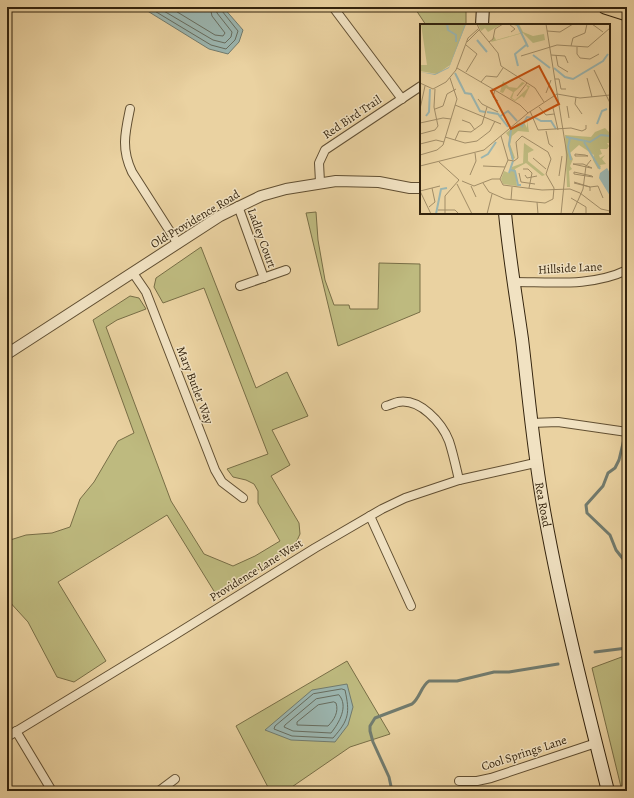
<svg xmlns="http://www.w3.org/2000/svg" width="634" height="798" font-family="Alegreya,serif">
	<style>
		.green { fill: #beba7f; stroke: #786e46 }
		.water { fill: #9bb5af; stroke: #717b6e }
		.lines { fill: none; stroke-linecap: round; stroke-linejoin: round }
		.shore { stroke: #676c5e; stroke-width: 1 }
		.stream { stroke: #717b6e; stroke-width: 3 }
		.minor-casing { stroke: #614f32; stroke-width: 10 }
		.tertiary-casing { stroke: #614f32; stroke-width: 12 }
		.secondary-casing { stroke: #33230d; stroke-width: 14 }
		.primary-casing { stroke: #33230d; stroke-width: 15 }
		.minor { stroke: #f1e2c2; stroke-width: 8 }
		.tertiary { stroke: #f1e2c2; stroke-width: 10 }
		.secondary { stroke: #f1e2c2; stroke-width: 12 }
		.primary { stroke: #ead2a1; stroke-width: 13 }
		.labels { text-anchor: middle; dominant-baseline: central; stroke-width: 3; stroke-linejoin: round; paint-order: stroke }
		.street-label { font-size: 12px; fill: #33230d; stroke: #f1e2c2 }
		.inset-river { fill: none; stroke: #9bb5af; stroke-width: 2 }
		.inset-road { fill: none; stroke: #a18c66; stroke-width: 1 }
		.view { fill: #c44e0c; fill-opacity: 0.15; stroke: #c44e0c; stroke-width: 2 }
		.inset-edge { fill: none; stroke: #33230d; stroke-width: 2 }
	</style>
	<rect width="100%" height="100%" fill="#ead2a1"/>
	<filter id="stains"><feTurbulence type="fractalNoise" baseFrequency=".005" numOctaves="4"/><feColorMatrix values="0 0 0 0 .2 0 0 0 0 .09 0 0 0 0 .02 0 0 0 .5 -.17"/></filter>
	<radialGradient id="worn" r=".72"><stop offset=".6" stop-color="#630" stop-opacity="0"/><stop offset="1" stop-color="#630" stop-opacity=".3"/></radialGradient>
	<g class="green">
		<path d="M414,7h52v18h-40z"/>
		<path d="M316,212l2,28 7,40 9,25h15l1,4h28l1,-46 41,1v48l-82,34 -32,-133z"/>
		<path d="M201,247l55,141 31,-16 21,44 -36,14 18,35 -19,11 28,47 1,11 -6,13 -77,49 -50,-81 -109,67 48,79 -32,21 -17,-5 -29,-55 -21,-23v-58l19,-6 26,-2 18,-6 10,-28 14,-17 24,-41 16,-8 -41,-113 37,-24 9,2 7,11 -29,11 -11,7 65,174 33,53 29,12 22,-10 25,-15 -22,-38v-12l-4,-7 -8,-4 -13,-3 -6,-8 41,-15 -64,-166 -41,15 -9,-16 2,-9z"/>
		<path d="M627,655v136h-5l-30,-123z"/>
		<path d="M347,661l43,73 -40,13 -64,44h-16l-34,-65z"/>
	</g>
	<g class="water">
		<path d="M141,7h82l20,23 -4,12 -11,12 -19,-5z"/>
		<path d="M347,684l6,23 -5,18 -13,17 -44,-2 -26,-10 47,-40z"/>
	</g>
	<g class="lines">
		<g class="shore">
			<path d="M148,7l63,38 15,4 9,-9 3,-9 -16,-20 -1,-4"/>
			<path d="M157,7l56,33 12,3 6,-6 1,-5 -15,-19 -1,-6"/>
			<path d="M169,7l46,28 8,1 2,-3 -13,-17 -2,-9"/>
			<path d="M342,689l3,1c5,23 4,30 -12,48l-41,-2 -18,-7 1,-3 38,-32z"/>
			<path d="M339,695c10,11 0,28 -8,38l-38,-2 -9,-4 1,-2 31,-26z"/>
			<path d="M334,702l2,1c3,9 -2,17 -8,23l-31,-1v-3l21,-17z"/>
		</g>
		<g class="stream">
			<path d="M626,424l1,-9"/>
			<path d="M624,439l-5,21 -4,8 -7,5 -5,13 -17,19 1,8 23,22 6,15 11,14"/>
			<path d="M595,652l32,-4"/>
			<path d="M392,791l-3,-14 -16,-35 -3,-11v-5l5,-8 37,-14c8,-6 9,-18 17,-23h28l37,-9h15l49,-8"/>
		</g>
		<g class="minor-casing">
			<g id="minor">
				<path d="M333,7l69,92"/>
				<path d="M130,109c-5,24 -9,40 2,63l46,72"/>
				<path d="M320,182l-1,-19 6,-13 96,-64"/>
				<path d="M238,206l26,72"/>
				<path d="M133,273l13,19 69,178 7,12 21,16"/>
				<path d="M513,282c38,0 79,5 114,-12"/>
				<path d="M240,286l46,-16"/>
				<path d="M386,406c4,-1 8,-3 12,-4 22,-4 44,21 51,39 4,12 7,26 10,39"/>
				<path d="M531,423l27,-1 69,10"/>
				<path d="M370,516l41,90"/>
				<path d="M16,731l36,60"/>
				<path d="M7,737l166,-101 142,-88 67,-39 23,-11 54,-18 76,-17"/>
				<path d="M459,781h18l14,-3 105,-35"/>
				<path d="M159,791l16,-12"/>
			</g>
		</g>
		<g class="tertiary-casing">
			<path id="tertiary" d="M7,354l213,-138 41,-20 25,-7 50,-8 43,1 31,6h11"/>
		</g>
		<g class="secondary-casing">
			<g id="secondary">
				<path d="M482,25l1,-18"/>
				<path id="s1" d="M505,213c4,42 11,84 17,126 7,59 12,119 23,177 17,93 40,184 63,275"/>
			</g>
		</g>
		<g class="primary-casing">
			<path id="primary" d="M605,7l22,7"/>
		</g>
		<use href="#minor" class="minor"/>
		<use href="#tertiary" class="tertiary"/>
		<use href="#secondary" class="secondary"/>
		<use href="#primary" class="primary"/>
	</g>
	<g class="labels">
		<g class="street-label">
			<text transform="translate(352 117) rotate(-34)">Red Bird Trail</text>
			<text transform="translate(195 219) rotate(-31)">Old Providence Road</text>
			<text transform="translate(262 238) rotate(70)">Ladley Court</text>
			<text transform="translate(570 268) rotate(-3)">Hillside Lane</text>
			<text transform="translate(195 385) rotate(69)">Mary Butler Way</text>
			<text stroke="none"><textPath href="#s1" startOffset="294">Rea Road</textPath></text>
			<text transform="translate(256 570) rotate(-32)">Providence Lane West</text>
			<text transform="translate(524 753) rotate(-18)">Cool Springs Lane</text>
		</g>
	</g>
	<g transform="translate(420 24)">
		<rect width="190" height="190" fill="#ead2a1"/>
		<path d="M1,0h45l-16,41 -13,9 -17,-3v-6h7zM58,0h24l-14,8 -3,-4 -4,3zM90,0h9l4,8 10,4 11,-2 1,6 -12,3 -10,-10 -32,9 3,-6 2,4 25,-7 -4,-7zM83,57l6,6 8,1 5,-6 3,1 -11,9 -2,6 3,2 13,-12 -2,-3 4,1 -6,12 -2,-2 -7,5 -5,-3 3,-6 -7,-4 -3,5 -3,-1zM107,96l2,12 -11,-1 -6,5 -2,8 5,14 -3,2 -4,-16 2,-6 -4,-5 12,-10 2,2 4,-3 3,6zM185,104l5,5v12l-1,-2h-2l2,3 -2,3h-7l2,5 -3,1 1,3 5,-3 -3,4 4,5 -6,1 1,2 -3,2 -5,-9 1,-5 -15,-10 -9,8 3,6 -3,7 2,3 -3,2 1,16h-3l-2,-52 26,2 4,-5zM104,119l10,7 -6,3v8l17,14 -3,1 -16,-13 -11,6 2,17 -14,-2 -2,-5 3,-8 5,2 3,-6 11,-4z" fill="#beba7f"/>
		<path d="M45,0h1l-17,44 -14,7 -15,-3 15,2 14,-7zM187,144l3,5v23l-11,-18 1,-5z" fill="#9bb5af"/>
		<path class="inset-river" d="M27,0l1,6 8,5v7M97,0l11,23M57,16l10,12M113,31l17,13M98,42l-3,-12 11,-9M134,44l11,9 8,2 30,-18 5,-7M35,49l10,20 6,1 9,17 5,1M67,88l11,2 10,13M6,92l3,-4 1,-23M79,93l9,-6 9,10M114,93l7,4h10l5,8M99,99l3,3 5,-9 5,1M177,100l5,-13 5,-2M91,106l-2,15 4,15M146,113l24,5 11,-7 9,1M150,114l-2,9 3,13M164,118l16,27M61,134l7,-4 8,-12M91,146l4,1 3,14h3M89,149l4,-12M16,190l5,-25 6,-1"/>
		<path class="inset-road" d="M57,0l3,7 18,22 3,13 34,22 9,14M89,0l6,5 -4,3M126,0l21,131 -6,59M172,0l11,8M127,7l13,1 13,-8M47,18l12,-12M69,18l4,-3 2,-10 8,-5M46,21l11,9 -11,18M151,22l2,-8 12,-5 2,-9M157,23v7l3,4 10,1 9,-5M131,31l14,1 3,7M136,31l2,11 10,6M101,32l36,-11 31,2 22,-19M37,44l63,37 8,8M174,46l16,33M167,54l5,19M135,55h4l2,10h5M61,58l5,-6 11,1 6,-9M0,59l13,6 13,-7 10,-12 12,-32 10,-9M75,66l-2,7 5,4M126,69l5,-13M137,70l23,4 30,-3M97,72l10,-13M156,73l-1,7 7,10M58,75l4,5 16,8M35,81l46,19M147,82l2,12M119,83l7,8 8,-1M133,84l5,22M0,85l5,-23M15,85l8,-3 4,-12 9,-5M110,87l8,19 33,-2 11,3 4,-2v-4M42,96l8,3 5,7M0,99l23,-5 8,1M126,107l3,13 4,3M0,110l15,-4 3,-4 -4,-19 1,-18M81,112l7,24 -8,19 3,6 39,5 28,-1 10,4 21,16 9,2M25,113l20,6 12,-2 13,-10 5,-10M35,116l4,-9 12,1 11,-8 5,-17M0,120l16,-4 8,2M155,130l10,1 3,1h-13zM0,131l17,-5 6,-5 14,-46 -7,-21M113,134l13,11M19,138l20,18 -14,16v18M153,140h10l9,4h-1zM0,142l64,-16 44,-37 29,-19M63,142l22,1M103,145h5l4,4 -3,15M154,148l18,4 1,1 -19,-3zM99,149l2,9 14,2M50,151l6,-14 -1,-8M105,151l2,3 10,-2M139,152l3,-20M42,157l12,5 18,-7h8M63,159l6,9 16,7 40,4 8,-4 1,-11 -8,-14 5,-15 -3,-7 -26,-16 -6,6 2,16 -4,3 -6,-1M154,159l16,4 -16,-5M37,160l15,30M51,162l5,11M0,167l11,23M0,167l20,-5M170,167v-4l8,-1 5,12M151,174l15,9v6M91,176l1,-13M117,178l1,12M9,183l6,-5 -3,-14M18,186h17l4,4M67,190l5,-20M152,190l11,-25 3,-23 5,-6"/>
		<path class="view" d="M119,42l20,38 -48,25 -20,-38z"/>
		<rect width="190" height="190" class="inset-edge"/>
	</g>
	<rect width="634" height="798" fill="none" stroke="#ead2a1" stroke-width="24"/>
	<rect x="8" y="8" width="618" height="782" fill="none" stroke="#33230d" stroke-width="2"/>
	<rect x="12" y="12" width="610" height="774" fill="none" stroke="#33230d"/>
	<rect width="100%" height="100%" filter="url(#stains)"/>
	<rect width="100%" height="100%" fill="url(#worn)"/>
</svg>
